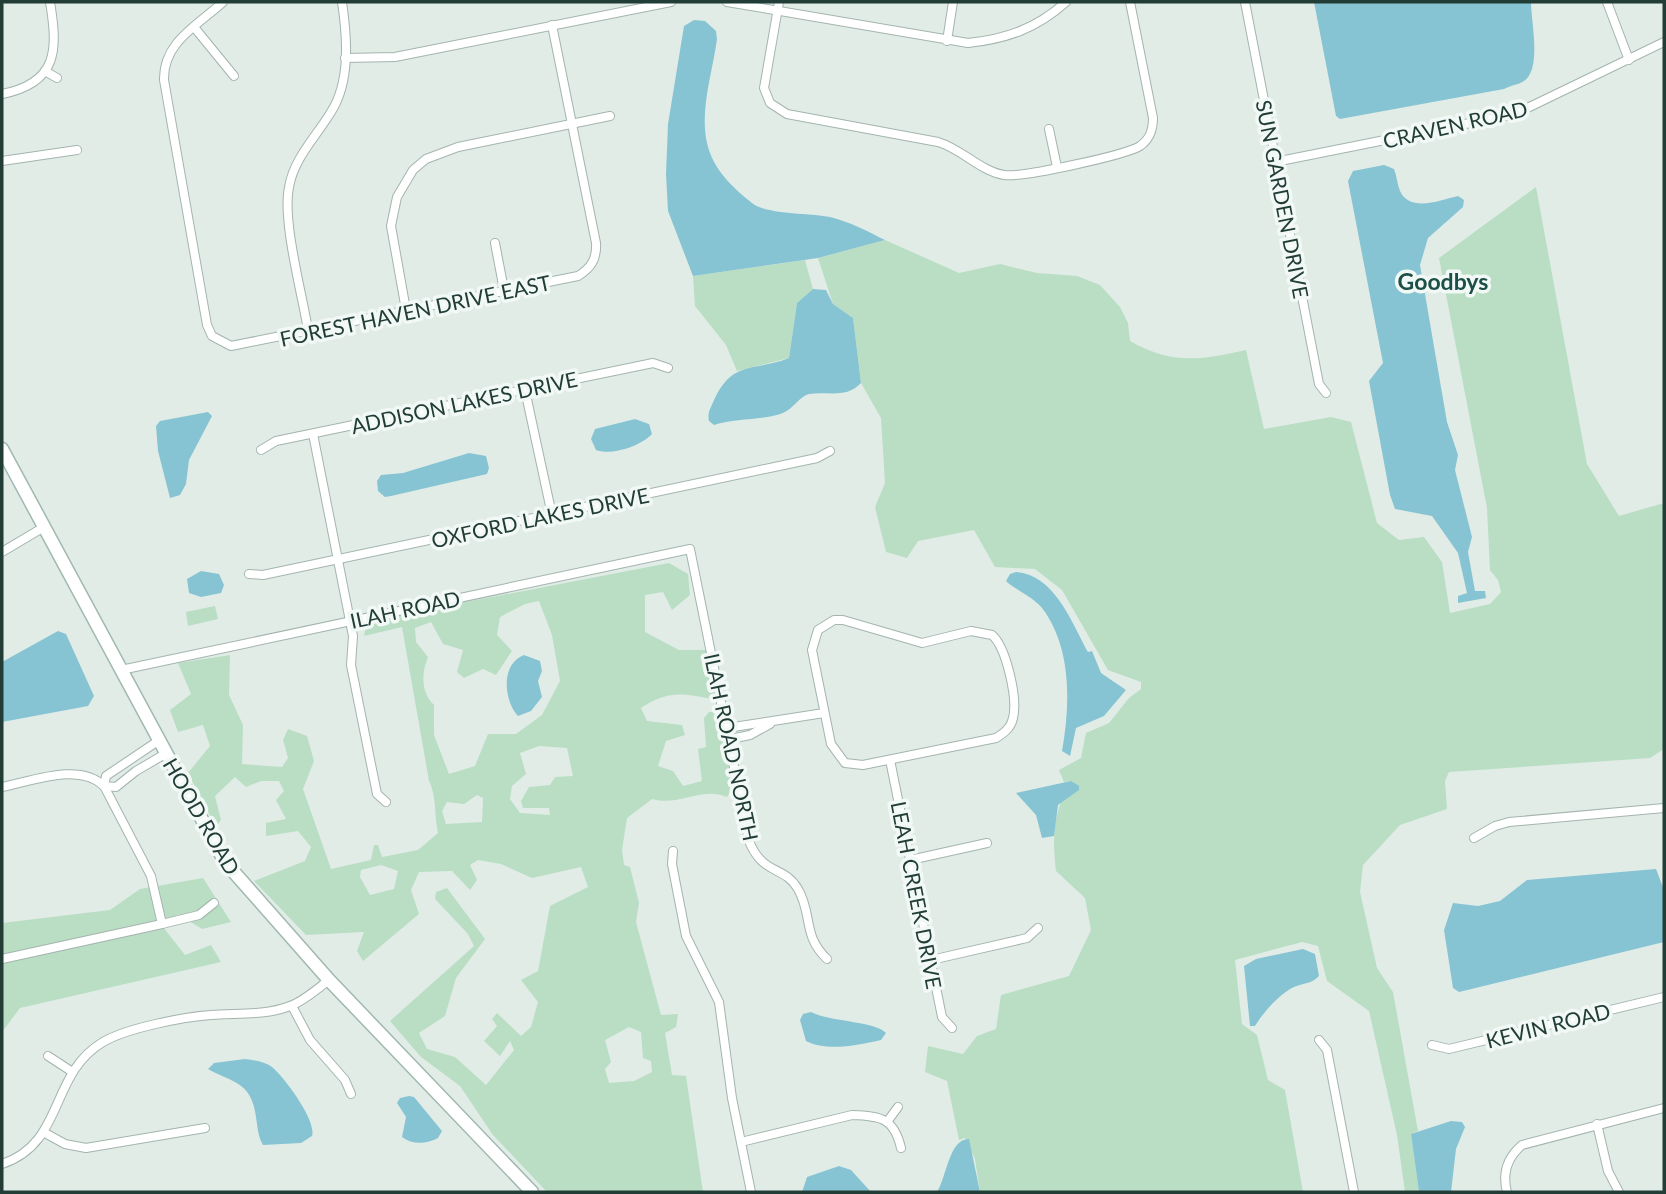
<svg xmlns="http://www.w3.org/2000/svg" width="1666" height="1194" font-family="Lato,sans-serif">
	<style>
		.green { fill: #b9dec4; fill-rule: evenodd }
		.water { fill: #87c4d3 }
		.lines { fill: none; stroke-linecap: round; stroke-linejoin: round }
		.street-casing { stroke: #a4b4ae; stroke-width: 10 }
		.secondary-casing { stroke: #9fb8b0; stroke-width: 15 }
		.street { stroke: #fff; stroke-width: 8 }
		.secondary { stroke: #fff; stroke-width: 12 }
		.labels { text-anchor: middle; dominant-baseline: central; stroke-width: 7; stroke-linejoin: round; paint-order: stroke }
		.street-label { font-size: 21px; fill: #213d36; stroke: #f1f8f5 }
		.neighbourhood-label { font-size: 23px; font-weight: bold; fill: #1c4f45; stroke: #f1f8f5 }
	</style>
	<rect width="100%" height="100%" fill="#e1ece7"/>
	<g class="green">
		<path d="M1536,187l51,277 32,52 45,-13v246l-14,9 -201,14 -4,9 2,28 -47,16 -37,40 -3,27 17,76 16,24 25,139 -7,3 8,58h-14l-8,-57 -28,-124 -42,-30 -9,-35 -16,-4 -67,18 7,64 15,11 11,45 17,10 18,102h-323l-5,-33 -10,-21 -6,2 -12,-59 -22,-9 3,-26 35,8 14,-18 19,-7 5,-34 68,-19 22,-46 -6,-32 -29,-27c-4,-36 -3,-58 15,-90l-7,1 -5,-12 22,-12 5,-25 23,-10 20,-25 12,-9v-7l-33,-12 -46,-80 -27,-21 -40,-2 -21,-37 -56,11 -11,17 -21,-6 -11,-45 10,-24 -4,-65 -20,-35 -8,-65 -20,-14 -15,-46 67,-18 74,33 41,-9 37,9 40,3 23,9 20,22 8,16 2,18c42,24 71,19 116,9l18,79 67,-12 20,5 26,101 22,17 25,-3 18,25 8,51 40,-9 11,-12 -3,-12 -8,-10 -3,-62 -48,-250z"/>
		<path d="M805,260l8,29 -16,14 -8,55 -52,13 -11,-26 -31,-39 -2,-30z"/>
		<path d="M669,563l19,11 2,21 -18,15 -9,-18 -18,3v37l34,18h28l10,50c-32,-6 -47,-11 -76,8l6,13 35,4 3,10 -19,6 -8,25 15,5 10,15 19,-5 -4,-32 8,-2 -2,-29 5,-6h13l12,73 -7,12c-25,-11 -48,10 -75,2l-25,19 -5,32 2,15 6,2 9,36 -3,19 25,93 17,-1 -2,13 -11,6 7,42 14,1 17,116h-156l-54,-57 -33,-49 -39,-29 -31,-36 84,-75 -6,-12 -33,-35 1,-7 11,-4 38,51 -29,39 -11,38 -26,17 8,16 28,8 31,28 28,-35 -4,-9 -10,15 -16,-15 13,-15 -5,-7 5,-6 24,23 10,-9 7,-25 -17,-22 17,-9 12,-65 38,-19 -7,-20 -49,11 -31,-14 -23,-4 -8,5 7,15 -7,10 -18,-19 -33,1 -8,18 8,24 -56,47 -6,-10 7,-19 -58,3 -52,-54 51,-20 6,-14 -13,-16 -32,5v-13l20,-4 -10,-19 8,-9 -5,-10h-18l-15,6 -11,-10 -20,19 6,24 -5,7 -28,-54 22,-27 -7,-21 -25,7 -8,-22 21,-16 -13,-31 52,-8 -1,40 14,30 -1,39 40,3 6,-9 -5,-18 5,-11 19,7 7,25 -11,28 28,80 40,-9 3,-15h4l4,12 36,-7 20,-17c-4,-18 -1,-36 -9,-52l-27,-154 -38,9 3,-15zM539,601l13,34 8,46 -18,34 -26,19h-28l-13,32 -26,8 -15,-39v-30c-13,-13 -13,-31 -6,-48l-12,-15 -1,-14 16,-6 12,22 20,6 -6,22 7,6 19,-9 13,6 16,-24 -15,-16 3,-18 25,-13zM539,746l28,2 6,28 -18,1 -5,8 -21,2 -8,14 2,7h26l1,7 -30,-2 -10,-14 2,-13 14,-12 -6,-21zM477,795l6,3 -1,24 -36,2 -4,-13 5,-9 17,2zM381,865l17,6 -4,18 -24,6 -10,-18 1,-7zM629,1027l12,5 2,26 8,3 1,11 -18,9 -25,2 -4,-14 6,-7 -6,-22z"/>
		<path d="M215,606l3,13 -30,7 -2,-14z"/>
		<path d="M203,878l28,44 -29,7 -24,-15 -15,13 22,28 26,-10 10,17 -201,46 -18,24v-109l108,-13 30,-21z"/>
	</g>
	<g class="water">
		<path d="M1314,2h217c0,20 11,67 -7,79 -6,4 -13,4 -20,8l-164,30 -4,-3z"/>
		<path d="M694,20l11,1 11,10 1,8c-4,30 -14,60 -12,90 2,34 22,54 47,74 15,12 59,10 78,14 20,5 37,14 55,23l-67,18 -125,18 -25,-65 -2,-37 2,-50 16,-98z"/>
		<path d="M1384,165l10,4c3,7 3,15 6,22 10,22 41,9 58,5l6,4 -1,7 -35,31 -8,27 27,157 11,33 -3,15 17,67 -4,15 7,39h10l1,7 -28,5v-7l9,-3 -9,-40 -26,-37 -37,-7 -5,-14 -21,-114 14,-18 -35,-182 5,-10z"/>
		<path d="M813,289l13,1 7,14 20,14 8,65c-15,16 -33,8 -52,11 -9,2 -16,15 -26,19 -22,8 -47,5 -69,12l-5,-4c-2,-9 2,-13 5,-21 19,-41 40,-28 75,-42l8,-55z"/>
		<path d="M208,412l4,4 -23,44 -3,24 -6,11 -10,3 -12,-47 -2,-25 4,-5z"/>
		<path d="M635,419l14,5 3,10c-11,12 -41,22 -56,16l-5,-11 4,-10z"/>
		<path d="M469,453l17,3 3,12 -2,6 -96,22 -6,1 -7,-6 -1,-10 4,-6 22,-2z"/>
		<path d="M201,571l18,3 5,11 -3,8 -20,4 -12,-4 -2,-14z"/>
		<path d="M1016,572c39,3 56,51 72,80l4,-1 9,22 25,17 -22,26 -28,12 -6,28 -8,-5c8,-45 10,-99 -17,-139 -10,-15 -27,-20 -39,-31l4,-7z"/>
		<path d="M58,631l8,3 28,62 -6,10 -86,16v-60z"/>
		<path d="M524,655l16,6 2,10 -4,10 4,16 -11,14 -13,5c-14,-15 -18,-52 6,-61z"/>
		<path d="M1071,781l8,5v4l-21,15 -4,31 -12,2 -6,-23 -20,-22z"/>
		<path d="M1656,869l8,21v52l-205,50 -6,-4 -9,-58 9,-27 25,3 22,-5 27,-21z"/>
		<path d="M1303,949l12,5 4,22c-7,8 -16,7 -25,11 -15,7 -31,26 -39,39h-5l-6,-60 12,-7z"/>
		<path d="M811,1012c19,10 64,9 75,21l-5,7c-22,5 -54,12 -75,1l-6,-21 3,-6z"/>
		<path d="M245,1059c9,1 20,3 27,8 13,11 45,54 40,69l-11,7 -38,2c-10,-15 -2,-44 -22,-59 -7,-6 -25,-12 -33,-17l6,-6z"/>
		<path d="M409,1096l5,1 28,34 -4,7c-11,6 -26,7 -36,-1l4,-20 -9,-14 3,-5z"/>
		<path d="M1451,1121l11,1 3,5 -9,22 -5,43h-32l-8,-58z"/>
		<path d="M969,1139l11,53h-43c10,-16 12,-53 32,-53z"/>
		<path d="M839,1166l12,4 20,22h-69l5,-15z"/>
	</g>
	<g class="lines">
		<g class="street-casing">
			<g id="street">
				<path d="M223,2c-25,23 -60,40 -59,78l43,245 5,11 19,10 347,-70c13,-8 19,-17 18,-33l-44,-218"/>
				<path d="M727,2l241,41c39,-4 69,-15 98,-41"/>
				<path d="M779,2l-15,86 6,15 17,11 151,28c24,7 42,29 66,33 17,3 122,-20 136,-29 10,-7 13,-16 13,-28l-23,-116"/>
				<path d="M1245,2l74,382 7,9"/>
				<path d="M1607,2l22,58"/>
				<path d="M194,27l40,49"/>
				<path d="M947,41l6,-39"/>
				<path d="M345,58l50,-1 276,-55"/>
				<path d="M45,71l12,7"/>
				<path d="M2,94c56,-11 56,-44 48,-92"/>
				<path d="M1049,129l8,38"/>
				<path d="M2,161l75,-11"/>
				<path d="M1275,162l240,-48 149,-72"/>
				<path d="M495,243l9,47"/>
				<path d="M406,310l-15,-84 6,-29 16,-27 13,-11 32,-12 152,-31"/>
				<path d="M308,330c-6,-37 -26,-109 -19,-143 5,-29 27,-50 42,-75 20,-31 16,-76 11,-110"/>
				<path d="M525,390l27,125"/>
				<path d="M313,434l40,202 -2,29 26,129 9,8"/>
				<path d="M261,450l15,-9 377,-78 15,5"/>
				<path d="M2,552l42,-25"/>
				<path d="M249,574l14,1 554,-117 13,-7"/>
				<path d="M834,620h9l79,23 49,-12 21,4c14,12 26,63 21,83 -2,10 -9,15 -17,20l-133,27 -18,-2 -14,-19 -19,-94 6,-20z"/>
				<path d="M121,670l569,-121 59,292c14,35 35,24 49,48 15,26 4,46 29,70"/>
				<path d="M727,728l97,-15"/>
				<path d="M730,739l20,-4 20,-11"/>
				<path d="M158,741l-52,35 -2,10 12,1 20,-16 29,-17"/>
				<path d="M890,760l52,257 10,11"/>
				<path d="M2,787c31,-6 77,-25 102,-1l47,90 11,48 -160,35"/>
				<path d="M1474,838l21,-12 14,-4 155,-14"/>
				<path d="M673,851l-1,13 14,72 33,66 13,96 19,94"/>
				<path d="M910,860l77,-17"/>
				<path d="M162,924l37,-9 15,-12"/>
				<path d="M931,960l96,-22 11,-10"/>
				<path d="M292,1006l18,34 35,40 6,14"/>
				<path d="M1319,1040l8,10 27,142"/>
				<path d="M1432,1045l17,4 215,-52"/>
				<path d="M48,1056l23,15"/>
				<path d="M887,1122l11,-15"/>
				<path d="M1597,1124l11,47 11,21"/>
				<path d="M45,1133l20,11 21,4 119,-20"/>
				<path d="M741,1142l111,-27c29,1 42,3 49,33"/>
				<path d="M2,1164c63,-21 47,-90 101,-122 24,-14 80,-25 108,-27 26,-2 53,1 79,-9 14,-5 27,-17 39,-26"/>
				<path d="M1507,1192c-5,-19 1,-35 15,-47l142,-37"/>
			</g>
		</g>
		<g class="secondary-casing">
			<path id="secondary" d="M2,449l223,413 104,118 203,212"/>
		</g>
		<use href="#street" class="street"/>
		<use href="#secondary" class="secondary"/>
	</g>
	<g class="labels">
		<g class="street-label">
			<text transform="translate(1455 124) rotate(-13)">CRAVEN ROAD</text>
			<text transform="translate(1283 199) rotate(79)">SUN GARDEN DRIVE</text>
			<text transform="translate(415 310) rotate(-12)">FOREST HAVEN DRIVE EAST</text>
			<text transform="translate(464 402) rotate(-12)">ADDISON LAKES DRIVE</text>
			<text transform="translate(540 517) rotate(-12)">OXFORD LAKES DRIVE</text>
			<text transform="translate(405 609) rotate(-12)">ILAH ROAD</text>
			<text transform="translate(732 747) rotate(78)">ILAH ROAD NORTH</text>
			<text transform="translate(202 816) rotate(60)">HOOD ROAD</text>
			<text transform="translate(917 895) rotate(79)">LEAH CREEK DRIVE</text>
			<text transform="translate(1548 1025) rotate(-14)">KEVIN ROAD</text>
		</g>
		<g class="neighbourhood-label">
			<text x="1443" y="281">Goodbys</text>
		</g>
	</g>
	<rect width="1666" height="1194" fill="none" stroke="#213d36" stroke-width="7"/>
</svg>
